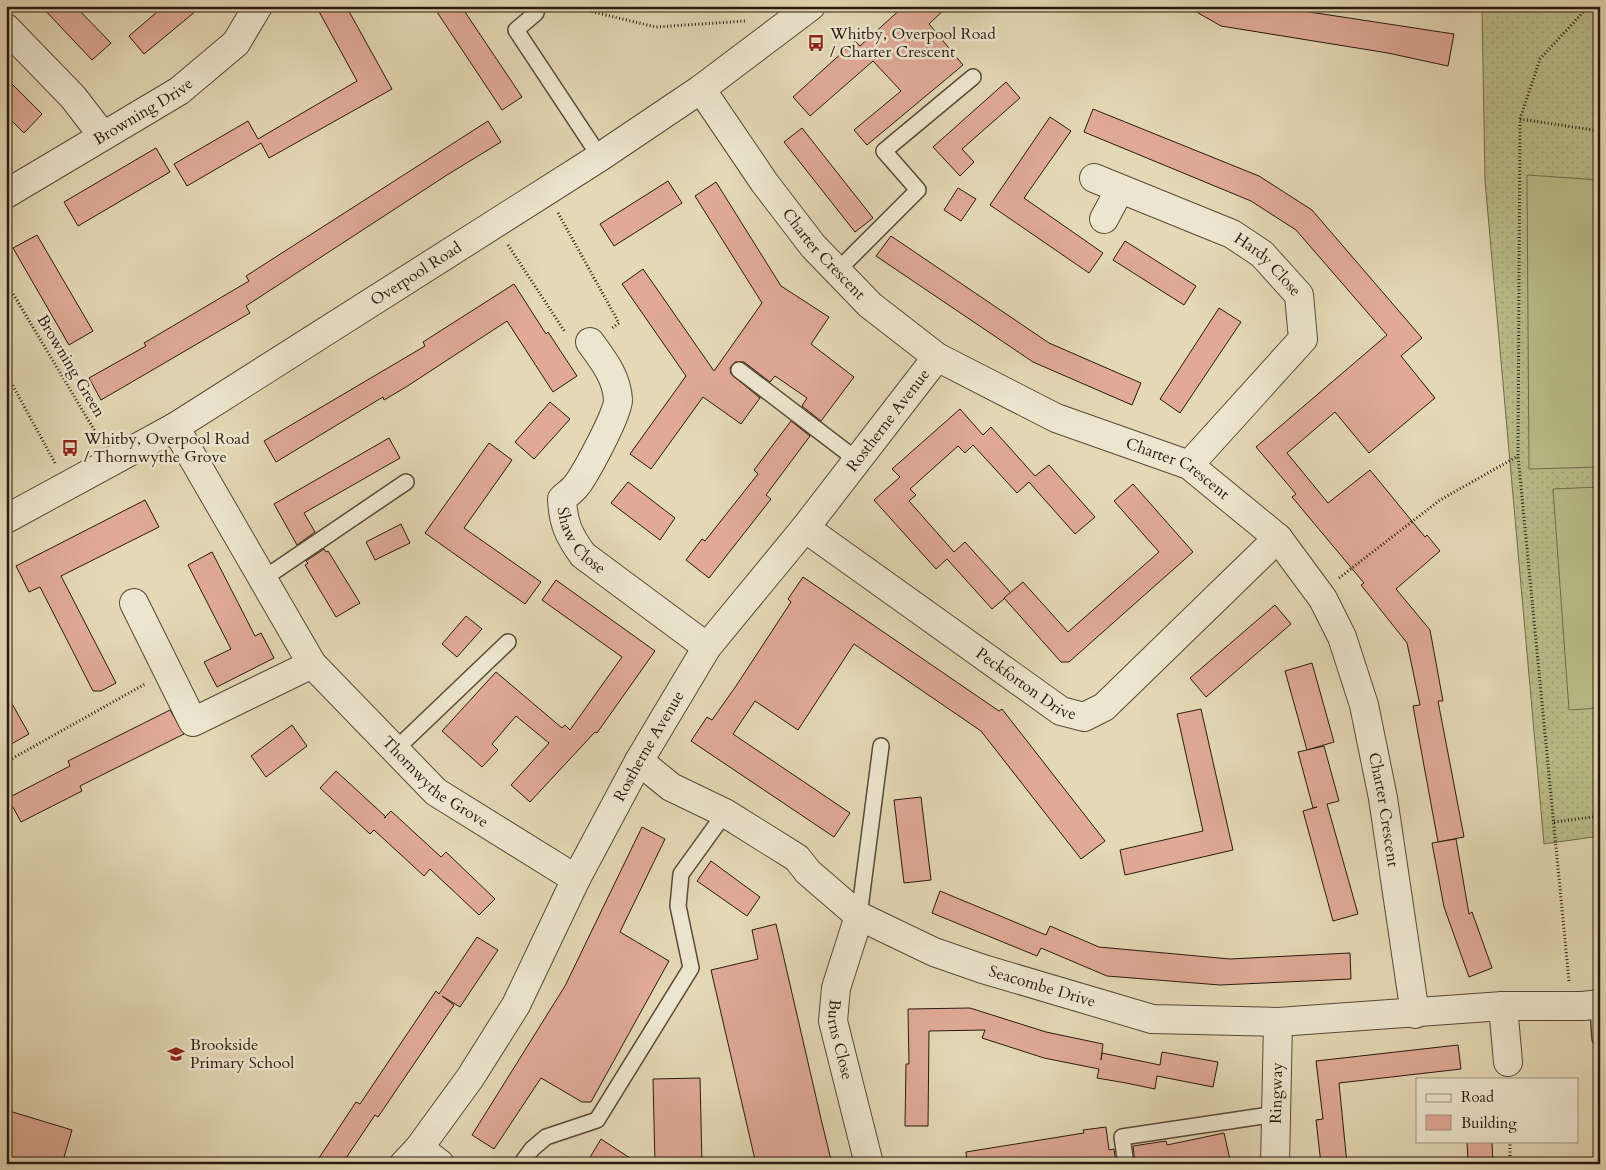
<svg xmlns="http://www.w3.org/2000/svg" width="1606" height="1170" font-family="Cardo,serif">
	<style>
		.grass { fill: url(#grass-dots); stroke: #716b4c }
		.pitch { fill: #b9bd8a; stroke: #716b4c }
		.building { fill: #e0aa97; stroke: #29190f }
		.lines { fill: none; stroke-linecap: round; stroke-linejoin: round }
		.service-casing { stroke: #584938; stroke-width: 18 }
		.minor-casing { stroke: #584938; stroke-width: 30 }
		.tertiary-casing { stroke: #584938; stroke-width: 30 }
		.path { stroke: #29190f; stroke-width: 3; stroke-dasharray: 1 2.5; stroke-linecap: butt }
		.service { stroke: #ede6cf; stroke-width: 15 }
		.minor { stroke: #ede6cf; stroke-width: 28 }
		.tertiary { stroke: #ede6cf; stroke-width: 28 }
		.labels { text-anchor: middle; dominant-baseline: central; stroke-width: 5; stroke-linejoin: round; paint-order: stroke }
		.poi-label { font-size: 16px; fill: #29190f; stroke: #ede6cf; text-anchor: start }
		.street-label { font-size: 16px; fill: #29190f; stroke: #ede6cf }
	</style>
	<defs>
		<pattern id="grass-dots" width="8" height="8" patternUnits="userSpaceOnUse" patternTransform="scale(1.25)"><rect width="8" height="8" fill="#b9bd8a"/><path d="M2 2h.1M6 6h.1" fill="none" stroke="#9fa276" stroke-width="1.8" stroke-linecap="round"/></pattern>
	</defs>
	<rect width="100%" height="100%" fill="#e4d8b5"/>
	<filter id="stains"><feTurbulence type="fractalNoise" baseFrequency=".004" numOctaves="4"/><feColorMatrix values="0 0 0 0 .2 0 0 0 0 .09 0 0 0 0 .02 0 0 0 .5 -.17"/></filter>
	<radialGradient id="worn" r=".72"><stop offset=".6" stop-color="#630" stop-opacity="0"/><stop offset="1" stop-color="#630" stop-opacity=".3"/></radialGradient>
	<path class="grass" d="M1482,6h118v830l-56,8 -59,-663z"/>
	<g class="pitch">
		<path d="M1527,175l73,5v287l-71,2z"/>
		<path d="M1600,487v221l-31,2 -16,-221z"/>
	</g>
	<g class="building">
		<path d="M41,6h34l36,37 -19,17z"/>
		<path d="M164,6h38l-58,48 -15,-18z"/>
		<path d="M316,6h30l46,83 -123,69 -8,-15 -74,43 -13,-22 74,-43 10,18 99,-58z"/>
		<path d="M433,6h28l61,91 -20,13z"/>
		<path d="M904,6h44l-19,18 34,41 -96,80 -13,-15 47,-39 -28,-30 -63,55 -17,-19 62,-56 5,5z"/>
		<path d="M1186,6h84l184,28 -6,32 -60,-13 -167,-27z"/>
		<path d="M6,78l36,36 -18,19 -18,-18z"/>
		<path d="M1006,82l14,16 -58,51 12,13 -14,14 -27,-29z"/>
		<path d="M1093,109l166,67 53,34 110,128 -21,18 34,42 -66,55 -34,-41 -48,41 41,50 42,-33 55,67 2,-2 13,16 -44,38 34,41 13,71h-5l26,136 -26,5 -25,-136 7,-1 -13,-62 -46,-58 3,-2 -72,-86 4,-3 -40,-47 131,-112 -91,-105 -45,-29 -167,-69z"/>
		<path d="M1050,117l21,14 -47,67 79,55 -14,20 -99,-68z"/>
		<path d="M488,121l13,21 -54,33 -201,131 4,7 -149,87 -12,-22 57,-32 -2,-3 105,-62 -3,-5z"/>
		<path d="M802,128l71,90 -18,14 -71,-90z"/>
		<path d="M156,148l14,24 -92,54 -14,-24z"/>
		<path d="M668,181l14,22 -68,43 -14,-22z"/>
		<path d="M716,182l65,104 48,31 -18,27 43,33 -33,44 -19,-15 5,-8 -32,-22 -5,6 -26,-20h-9l-5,6 1,6 29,24 -19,26 -38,-27 -52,72 -21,-15 56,-78 -64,-92 21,-15 71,102 48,-68 -67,-107z"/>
		<path d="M958,188l18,11 -15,22 -17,-11z"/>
		<path d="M37,235l56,96 -24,14 -56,-97z"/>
		<path d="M891,236l158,107 92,40 -9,22 -99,-43 -157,-106z"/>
		<path d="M1125,241l71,45 -12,19 -71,-45z"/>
		<path d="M514,284l32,50 2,-2 29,44 -24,16 -46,-71 -101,66 -22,13 -1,-3 -107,65 -12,-21 161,-95 -2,-4z"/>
		<path d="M1219,308l22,14 -61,91 -20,-14z"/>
		<path d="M550,402l20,17 -36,40 -19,-17z"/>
		<path d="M960,409l23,26 8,-8 44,49 14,-11 46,52 -20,17 -46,-52 -12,11 -44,-48 -8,8 -7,-7 -48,43 6,6 -7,6 45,51 11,-10 46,51 -19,16 -45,-50 -11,10 -62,-69 26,-23 -8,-8z"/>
		<path d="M791,421l19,15 -44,59 5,4 -62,79 -23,-18 16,-21 3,2 53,-67 -4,-4z"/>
		<path d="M389,438l11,20 -96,55 11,19 -18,13 -23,-41z"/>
		<path d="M489,443l23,17 -48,68 77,54 -16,22 -100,-71z"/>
		<path d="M628,482l47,36 -15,22 -49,-37z"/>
		<path d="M1133,484l60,68 -124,110h-8l-57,-64 19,-16 45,50 91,-80 -45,-51z"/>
		<path d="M145,500l14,27 -98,49 55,107 -15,8h-8l-53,-104 -11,5 -13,-26z"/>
		<path d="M401,524l9,19 -35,17 -9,-18z"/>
		<path d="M324,549l2,3 2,-1 32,52 -24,14 -31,-52 3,-2 -2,-2z"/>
		<path d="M212,552l43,84 6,-3 13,25 -57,29 -13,-25 27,-13 -43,-84z"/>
		<path d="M803,577l196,134 3,-2 103,132 -24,18 -100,-128 -127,-87 -56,86 -43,-29 -22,33 117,79 -16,24 -143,-96 16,-24 5,3 24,-34 55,-84 -3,-3z"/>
		<path d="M556,580l99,71 -58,82 -2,-1 -65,70 -19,-17 38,-42 -33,-27 -24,28 6,6 -16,17 -40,-36 54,-59 66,56 3,-3 5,5 52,-73 -80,-57z"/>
		<path d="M1275,605l16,19 -85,73 -16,-19z"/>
		<path d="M466,616l16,13 -25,28 -15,-13z"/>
		<path d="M1312,663l22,79 -27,8 -22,-79z"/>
		<path d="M6,693l23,41 -23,13z"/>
		<path d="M1201,709l32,141 -108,25 -5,-25 83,-19 -26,-117z"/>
		<path d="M170,710l14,24 -104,52 2,5 -61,31 -13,-24 62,-32 -2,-5z"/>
		<path d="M292,725l15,21 -41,31 -15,-21z"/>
		<path d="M1324,746l15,55 -12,3 31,110 -25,7 -30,-110 14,-4 -4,1 -15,-56z"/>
		<path d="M336,771l50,46 -2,1 7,-7 50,46 5,-5 49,47 -16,16 -49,-46 -6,7 -50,-46 -4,4 -50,-46z"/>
		<path d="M921,797l10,83 -27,3 -10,-83z"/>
		<path d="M642,827l23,12 -45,93 49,29 -78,141h-9l-41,-24 -47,71 -22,-14 93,-149z"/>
		<path d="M1456,839l13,75 3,-2 20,56 -23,9 -25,-70 -12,-64z"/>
		<path d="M711,861l49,36 -13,19 -50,-35z"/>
		<path d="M940,891l106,44 4,-9 49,21 131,12 120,-6 1,26 -131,6 -113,-9 -66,-28 -4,8 -105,-43z"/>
		<path d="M776,924l46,199 10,41h-76l-45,-194 47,-11 -6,-29z"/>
		<path d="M477,937l21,13 -38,57 -18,-11 12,9 -76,112 -3,-2 -33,49h-27l41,-62 4,2 76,-113 3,3z"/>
		<path d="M970,1008l76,24 57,12 -2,16 1,-7 58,12 2,-13 56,10 -5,25 -56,-11 -2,13 -29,-6 -29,-5 2,-9 -55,-11 -62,-20 3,-8 -56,1 -1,95h-23l1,-62h3l-1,-55z"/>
		<path d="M1458,1045l3,24 -122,14 8,81h-26l-5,-44 7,-1 -7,-58z"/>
		<path d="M700,1078l2,86h-47l-2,-85z"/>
		<path d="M6,1110l66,20 -10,34h-56z"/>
		<path d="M1106,1127l3,23 5,-1 2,15h-149l-1,-12 118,-19 -1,-3z"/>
		<path d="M1224,1133l7,31h-96l-2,-18 33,-5 1,4z"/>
		<path d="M601,1139l38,25h-53z"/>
		<path d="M1467,1141h25l1,23h-25z"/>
	</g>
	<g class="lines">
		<g class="service-casing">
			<g id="service">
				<path d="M536,13l-20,17 84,127"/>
				<path d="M837,271l81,-81 -34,-39 89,-74"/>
				<path d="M739,370l118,90"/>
				<path d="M263,579l143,-97"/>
				<path d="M395,750l113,-108"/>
				<path d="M859,916l22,-170"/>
				<path d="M1598,1004l2,34"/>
				<path d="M521,1164l11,-15 14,-12 51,-17 94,-152 -13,-62 3,-32 44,-61"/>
				<path d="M1126,1164l-4,-27 154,-23"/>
			</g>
		</g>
		<g class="minor-casing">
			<g id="minor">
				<path d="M6,28l67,69 30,39"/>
				<path id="s1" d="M701,89l63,93 49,64 57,59 67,52 119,61 133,47 89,73 45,61 19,38 22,68 19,93 32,216"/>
				<path id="s2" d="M1094,178l138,56 30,20 37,41 4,44 -114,126"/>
				<path id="s3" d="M6,194l173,-103 57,-48 22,-37"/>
				<path d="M1104,219l16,-30"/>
				<path id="s4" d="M590,342c13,18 27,35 28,58 1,12 -33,75 -42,86 -4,5 -10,9 -14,13 1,24 7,37 21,56l124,92"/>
				<path id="s5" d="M175,427l137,237 124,128 140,87"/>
				<path id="s6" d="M805,528l256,183 23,6 20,-10 174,-169"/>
				<path d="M134,603l59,119 119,-58"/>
				<path id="s7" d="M639,761l32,26 54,26 72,45 11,14 51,44 75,36 49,17 169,50 126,3 225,-16h80l17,-2"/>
				<path id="s8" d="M859,916l-23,72 -3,33 36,143"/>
				<path d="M1503,1006l5,56"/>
				<path d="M419,1148l21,16"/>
				<path id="s9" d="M404,1164l15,-16 51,-70 46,-73 60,-126 63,-118 68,-114 98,-119 132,-171"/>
				<path id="s10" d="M1275,1164l3,-142"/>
			</g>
		</g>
		<g class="tertiary-casing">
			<g id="tertiary">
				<path id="s11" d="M6,519l169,-92 425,-270 101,-68 110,-83"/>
			</g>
		</g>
		<g class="path">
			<path d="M568,6l88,21 89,-6"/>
			<path d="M1520,119l80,12"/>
			<path d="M558,213l61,110 -7,5"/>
			<path d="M508,245l57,87"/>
			<path d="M6,282l93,156"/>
			<path d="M6,373l49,90"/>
			<path d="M1339,578l101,-78 78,-44"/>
			<path d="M6,762l139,-78"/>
			<path d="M1554,822l46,-6"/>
			<path d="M1569,981l-51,-525 2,-337 20,-60 49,-53"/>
			<path d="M1510,1141v23"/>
		</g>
		<use href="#service" class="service"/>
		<use href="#minor" class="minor"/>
		<use href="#tertiary" class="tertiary"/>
	</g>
	<defs>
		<g id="bus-bare" transform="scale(1.35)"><path d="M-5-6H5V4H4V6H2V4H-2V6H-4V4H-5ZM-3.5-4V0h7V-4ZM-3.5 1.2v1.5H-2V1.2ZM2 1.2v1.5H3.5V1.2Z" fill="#8f2418" stroke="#ede6cf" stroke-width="2.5" paint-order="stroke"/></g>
		<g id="school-bare" transform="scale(1.35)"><path d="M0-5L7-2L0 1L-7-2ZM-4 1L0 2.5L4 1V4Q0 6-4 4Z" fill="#8f2418" stroke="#ede6cf" stroke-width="2.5" paint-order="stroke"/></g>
	</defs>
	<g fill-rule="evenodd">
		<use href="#bus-bare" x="816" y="43"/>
		<use href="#bus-bare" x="70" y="448"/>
		<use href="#school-bare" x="176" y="1054"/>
	</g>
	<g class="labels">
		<g class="poi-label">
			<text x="830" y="34">Whitby, Overpool Road<tspan x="830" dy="18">/ Charter Crescent</tspan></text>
			<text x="84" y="439">Whitby, Overpool Road<tspan x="84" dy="18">/ Thornwythe Grove</tspan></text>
			<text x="190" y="1045">Brookside<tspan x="190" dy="18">Primary School</tspan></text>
		</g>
		<g class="street-label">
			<text stroke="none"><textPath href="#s3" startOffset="160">Browning Drive</textPath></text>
			<text stroke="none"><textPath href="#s1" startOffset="206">Charter Crescent</textPath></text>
			<text stroke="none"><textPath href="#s2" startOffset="196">Hardy Close</textPath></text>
			<text stroke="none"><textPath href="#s11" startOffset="478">Overpool Road</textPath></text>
			<text transform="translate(71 366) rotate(59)">Browning Green</text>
			<text stroke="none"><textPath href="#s9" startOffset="891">Rostherne Avenue</textPath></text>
			<text stroke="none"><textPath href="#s1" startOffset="626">Charter Crescent</textPath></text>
			<text stroke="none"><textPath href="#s4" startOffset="228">Shaw Close</textPath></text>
			<text stroke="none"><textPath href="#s6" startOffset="271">Peckforton Drive</textPath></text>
			<text stroke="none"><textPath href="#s9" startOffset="486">Rostherne Avenue</textPath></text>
			<text stroke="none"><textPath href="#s5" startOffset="445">Thornwythe Grove</textPath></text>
			<text stroke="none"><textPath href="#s1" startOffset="1046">Charter Crescent</textPath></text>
			<text stroke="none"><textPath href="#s7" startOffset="468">Seacombe Drive</textPath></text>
			<text stroke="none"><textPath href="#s8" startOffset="128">Burns Close</textPath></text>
			<text stroke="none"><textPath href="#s10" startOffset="71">Ringway</textPath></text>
		</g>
	</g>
	<rect width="1606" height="1170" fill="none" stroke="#e4d8b5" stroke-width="25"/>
	<rect x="8" y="8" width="1591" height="1155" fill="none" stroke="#29190f" stroke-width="2.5"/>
	<rect x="12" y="12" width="1581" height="1145" fill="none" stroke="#29190f"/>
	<rect x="1416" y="1078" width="162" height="65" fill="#ede6cf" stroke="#9f9482"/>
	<rect x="1426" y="1094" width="25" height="8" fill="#ede6cf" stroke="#9f9482"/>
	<text x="1461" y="1102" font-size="15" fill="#29190f">Road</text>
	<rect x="1426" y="1115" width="25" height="15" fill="#e0aa97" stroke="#9f9482"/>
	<text x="1461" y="1128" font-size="15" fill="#29190f">Building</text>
	<rect width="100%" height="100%" filter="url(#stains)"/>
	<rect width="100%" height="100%" fill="url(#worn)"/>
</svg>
